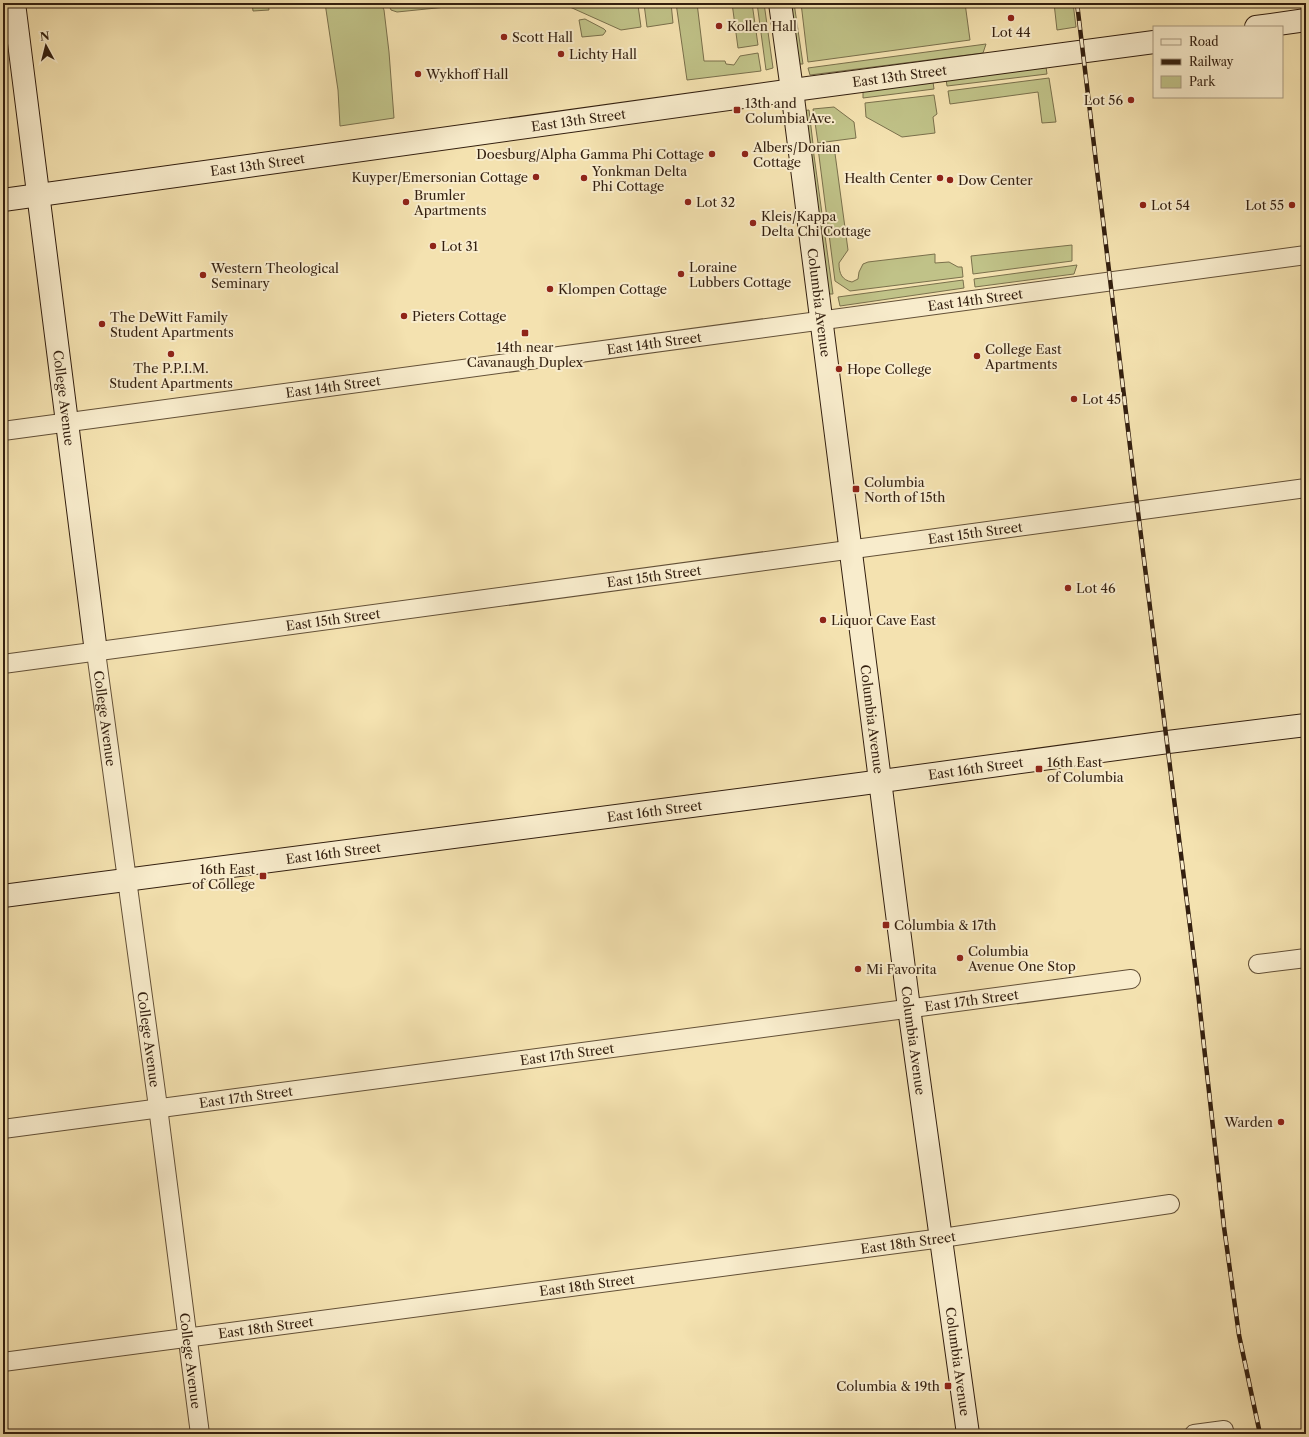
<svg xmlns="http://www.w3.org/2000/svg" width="1309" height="1437" font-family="'Libre Caslon Text',serif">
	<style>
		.green { fill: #c0c288; stroke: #7a704c }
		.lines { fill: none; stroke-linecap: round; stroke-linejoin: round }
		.street-casing { stroke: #635037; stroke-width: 20 }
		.secondary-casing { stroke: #331f0f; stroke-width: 24 }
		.street { stroke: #f8eccc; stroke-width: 18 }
		.secondary { stroke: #f8eccc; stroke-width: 22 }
		.rail-casing { stroke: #331f0f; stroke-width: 4.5 }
		.rail { stroke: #f8eccc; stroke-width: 3; stroke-dasharray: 9; stroke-linecap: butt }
		.poi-dot { fill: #8f2418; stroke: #f8eccc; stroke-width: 1.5 }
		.labels { text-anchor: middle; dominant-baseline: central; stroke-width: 4; stroke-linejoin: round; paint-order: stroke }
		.poi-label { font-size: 13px; fill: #331f0f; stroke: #f8eccc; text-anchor: start }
		.street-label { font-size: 13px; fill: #331f0f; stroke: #f8eccc }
	</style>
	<rect width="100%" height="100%" fill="#f4e2b0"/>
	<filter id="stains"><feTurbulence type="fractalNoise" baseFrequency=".005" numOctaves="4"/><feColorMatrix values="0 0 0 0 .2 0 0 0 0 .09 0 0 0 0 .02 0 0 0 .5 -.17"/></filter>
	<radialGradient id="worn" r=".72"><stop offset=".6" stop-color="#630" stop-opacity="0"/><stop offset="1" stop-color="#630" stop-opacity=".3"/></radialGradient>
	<g class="green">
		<path d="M252,3h16l1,7 -16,1z"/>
		<path d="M325,3h56l3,7 5,42 5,66 -54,8 -2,-36z"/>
		<path d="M388,3h10l1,1 15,-1h55l-3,2 -69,7 -6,-2z"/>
		<path d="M561,3h72v2h5l3,22 -20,3z"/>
		<path d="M652,3h19l2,20 -26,4 -3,-23z"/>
		<path d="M676,3h21l7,58h21l1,3 8,1 6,-9 18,-3 3,18 -74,9z"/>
		<path d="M732,3h20l6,42 -20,3z"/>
		<path d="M757,3h7l9,65 -7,2z"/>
		<path d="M786,3h8l9,61h-9z"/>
		<path d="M801,3h164l5,37 -162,22z"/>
		<path d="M1054,3h19l3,24 -19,3z"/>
		<path d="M585,19l19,10 2,2 -3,4 -21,2 -3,-17z"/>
		<path d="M986,44l-3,9 -173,22 -2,-7z"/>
		<path d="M1046,67l1,7 -100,12 -1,-7z"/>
		<path d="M1049,78l7,44 -14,1 -4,-31 -88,12 -2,-13z"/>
		<path d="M933,82l1,7 -71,9v-7z"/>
		<path d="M934,95l3,19 -4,3 2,16 -33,4 -36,-20 -1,-14z"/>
		<path d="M834,107l20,15 2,16 -38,5 -5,-34z"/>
		<path d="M809,110l4,34 -8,1 -4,-34z"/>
		<path d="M834,146l14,104 -9,13c0,11 3,17 13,19l6,-3 1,-7 4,-8 5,-2 67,-8v9l14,-1 9,5h4l1,10 -113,14 -15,-10 -17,-133z"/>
		<path d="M813,148l20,146h-8l-20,-144z"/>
		<path d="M1072,245v16l-99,13 -2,-18z"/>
		<path d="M1077,265l-3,9 -99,13 -1,-8z"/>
		<path d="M963,280l1,8 -124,18 -2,-9z"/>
	</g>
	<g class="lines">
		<g class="street-casing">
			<g id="street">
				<path id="s1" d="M3,431l1303,-176"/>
				<path id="s2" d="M96,652l62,455 42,327"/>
				<path id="s3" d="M3,664l1303,-176"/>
				<path d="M1258,964l48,-6"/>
				<path id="s4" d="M3,1129l1128,-150"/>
				<path id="s5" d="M3,1362l939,-124 228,-34"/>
				<path d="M1194,1434l30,-4"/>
			</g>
		</g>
		<g class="secondary-casing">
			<g id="secondary">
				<path id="s6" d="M14,3l82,649"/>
				<path id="s7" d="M780,3l12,87 117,918 59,426"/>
				<path d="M1256,27l50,-7"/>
				<path id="s8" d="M3,200l805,-112 346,-46"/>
				<path id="s9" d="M3,896l857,-112 308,-42 138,-17"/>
			</g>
		</g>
		<use href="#street" class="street"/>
		<use href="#secondary" class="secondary"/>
		<g class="rail-casing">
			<path id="rail" d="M1077,3l58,485 61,486 28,253 15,108 21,99"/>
		</g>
		<use href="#rail" class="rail"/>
	</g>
	<g class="poi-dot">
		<circle cx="1011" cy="18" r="4"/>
		<circle cx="719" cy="26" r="4"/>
		<circle cx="504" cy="37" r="4"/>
		<circle cx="561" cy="54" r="4"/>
		<circle cx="418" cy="74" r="4"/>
		<circle cx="1131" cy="100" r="4"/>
		<rect x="733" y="106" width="8" height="8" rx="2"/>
		<circle cx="712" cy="154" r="4"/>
		<circle cx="745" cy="154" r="4"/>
		<circle cx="536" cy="177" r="4"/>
		<circle cx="584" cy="178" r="4"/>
		<circle cx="940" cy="178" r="4"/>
		<circle cx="950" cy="180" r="4"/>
		<circle cx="406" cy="202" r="4"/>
		<circle cx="688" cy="202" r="4"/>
		<circle cx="1143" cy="205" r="4"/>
		<circle cx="1292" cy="205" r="4"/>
		<circle cx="753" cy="223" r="4"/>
		<circle cx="433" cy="246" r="4"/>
		<circle cx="681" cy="274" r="4"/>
		<circle cx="203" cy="275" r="4"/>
		<circle cx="550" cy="289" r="4"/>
		<circle cx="404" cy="316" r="4"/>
		<circle cx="102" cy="324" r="4"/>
		<rect x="521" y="329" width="8" height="8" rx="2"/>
		<circle cx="171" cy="354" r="4"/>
		<circle cx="977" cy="356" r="4"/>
		<circle cx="839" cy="369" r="4"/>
		<circle cx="1074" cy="399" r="4"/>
		<rect x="852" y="485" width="8" height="8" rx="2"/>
		<circle cx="1068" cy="588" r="4"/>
		<circle cx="823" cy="620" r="4"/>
		<rect x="1035" y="765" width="8" height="8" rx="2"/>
		<rect x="259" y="872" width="8" height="8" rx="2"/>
		<rect x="882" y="921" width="8" height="8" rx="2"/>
		<circle cx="960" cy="958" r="4"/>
		<circle cx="858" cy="969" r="4"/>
		<circle cx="1281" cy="1122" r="4"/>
		<rect x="944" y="1382" width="8" height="8" rx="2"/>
	</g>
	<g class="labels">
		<g class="poi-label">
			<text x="727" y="26">Kollen Hall</text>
			<text x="1011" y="32" text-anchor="middle">Lot 44</text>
			<text x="512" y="37">Scott Hall</text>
			<text x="569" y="54">Lichty Hall</text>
			<text x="426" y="74">Wykhoff Hall</text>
			<text x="1123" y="100" text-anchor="end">Lot 56</text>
			<text x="745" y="103">13th and<tspan x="745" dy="15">Columbia Ave.</tspan></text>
			<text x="753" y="147">Albers/Dorian<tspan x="753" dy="15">Cottage</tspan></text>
			<text x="704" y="154" text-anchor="end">Doesburg/Alpha Gamma Phi Cottage</text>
			<text x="592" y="171">Yonkman Delta<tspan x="592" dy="15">Phi Cottage</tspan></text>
			<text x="528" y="177" text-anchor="end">Kuyper/Emersonian Cottage</text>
			<text x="932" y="178" text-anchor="end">Health Center</text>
			<text x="958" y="180">Dow Center</text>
			<text x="414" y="195">Brumler<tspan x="414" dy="15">Apartments</tspan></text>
			<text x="696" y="202">Lot 32</text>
			<text x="1151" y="205">Lot 54</text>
			<text x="1284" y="205" text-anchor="end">Lot 55</text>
			<text x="761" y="216">Kleis/Kappa<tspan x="761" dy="15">Delta Chi Cottage</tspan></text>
			<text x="441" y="246">Lot 31</text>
			<text x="689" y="267">Loraine<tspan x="689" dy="15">Lubbers Cottage</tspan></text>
			<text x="211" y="268">Western Theological<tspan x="211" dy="15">Seminary</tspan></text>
			<text x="558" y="289">Klompen Cottage</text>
			<text x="412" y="316">Pieters Cottage</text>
			<text x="110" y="317">The DeWitt Family<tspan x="110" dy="15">Student Apartments</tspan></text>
			<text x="525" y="347" text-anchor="middle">14th near<tspan x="525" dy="15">Cavanaugh Duplex</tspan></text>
			<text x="985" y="349">College East<tspan x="985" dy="15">Apartments</tspan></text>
			<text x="171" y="368" text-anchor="middle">The P.P.I.M.<tspan x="171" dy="15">Student Apartments</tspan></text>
			<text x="847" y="369">Hope College</text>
			<text x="1082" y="399">Lot 45</text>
			<text x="864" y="482">Columbia<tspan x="864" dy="15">North of 15th</tspan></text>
			<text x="1076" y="588">Lot 46</text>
			<text x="831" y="620">Liquor Cave East</text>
			<text x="1047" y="762">16th East<tspan x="1047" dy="15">of Columbia</tspan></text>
			<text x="255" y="869" text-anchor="end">16th East<tspan x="255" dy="15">of College</tspan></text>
			<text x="894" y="925">Columbia &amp; 17th</text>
			<text x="968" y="951">Columbia<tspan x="968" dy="15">Avenue One Stop</tspan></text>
			<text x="866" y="969">Mi Favorita</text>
			<text x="1273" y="1122" text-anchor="end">Warden</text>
			<text x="940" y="1386" text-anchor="end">Columbia &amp; 19th</text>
		</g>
		<g class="street-label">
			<text stroke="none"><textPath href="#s8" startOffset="905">East 13th Street</textPath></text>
			<text stroke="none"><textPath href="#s8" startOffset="581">East 13th Street</textPath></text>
			<text stroke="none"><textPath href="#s8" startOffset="257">East 13th Street</textPath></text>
			<text stroke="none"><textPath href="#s1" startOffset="981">East 14th Street</textPath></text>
			<text stroke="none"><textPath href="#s7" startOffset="302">Columbia Avenue</textPath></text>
			<text stroke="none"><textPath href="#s1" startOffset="657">East 14th Street</textPath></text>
			<text stroke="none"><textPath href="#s1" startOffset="333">East 14th Street</textPath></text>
			<text stroke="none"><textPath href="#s6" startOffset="398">College Avenue</textPath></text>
			<text stroke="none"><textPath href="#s3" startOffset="981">East 15th Street</textPath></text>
			<text stroke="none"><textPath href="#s3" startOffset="657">East 15th Street</textPath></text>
			<text stroke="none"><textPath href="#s3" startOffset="333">East 15th Street</textPath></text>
			<text stroke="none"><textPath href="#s2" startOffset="67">College Avenue</textPath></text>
			<text stroke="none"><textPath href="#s7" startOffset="722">Columbia Avenue</textPath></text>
			<text stroke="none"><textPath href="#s9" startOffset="981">East 16th Street</textPath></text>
			<text stroke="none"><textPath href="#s9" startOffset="657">East 16th Street</textPath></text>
			<text stroke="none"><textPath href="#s9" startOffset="333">East 16th Street</textPath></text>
			<text stroke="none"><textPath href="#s4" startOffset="977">East 17th Street</textPath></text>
			<text stroke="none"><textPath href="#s2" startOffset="391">College Avenue</textPath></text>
			<text stroke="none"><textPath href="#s7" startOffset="1046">Columbia Avenue</textPath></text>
			<text stroke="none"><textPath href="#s4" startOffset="569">East 17th Street</textPath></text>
			<text stroke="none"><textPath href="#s4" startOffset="245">East 17th Street</textPath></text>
			<text stroke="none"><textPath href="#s5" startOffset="913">East 18th Street</textPath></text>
			<text stroke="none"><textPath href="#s5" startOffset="589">East 18th Street</textPath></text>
			<text stroke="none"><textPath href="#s5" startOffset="265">East 18th Street</textPath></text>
			<text stroke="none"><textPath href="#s2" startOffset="715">College Avenue</textPath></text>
			<text stroke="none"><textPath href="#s7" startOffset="1370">Columbia Avenue</textPath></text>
		</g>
	</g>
	<rect width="1309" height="1437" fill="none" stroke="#f4e2b0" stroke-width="16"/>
	<rect x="4" y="4" width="1301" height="1429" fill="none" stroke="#331f0f" stroke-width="2"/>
	<rect x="8" y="8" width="1293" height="1421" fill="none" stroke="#331f0f"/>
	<rect x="1153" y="26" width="130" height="72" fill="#f8eccc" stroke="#a99a80"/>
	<rect x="1161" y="39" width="20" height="6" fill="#f8eccc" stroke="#a99a80"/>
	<text x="1189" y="46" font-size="12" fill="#331f0f">Road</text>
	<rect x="1161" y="59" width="20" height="6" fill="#331f0f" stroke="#a99a80"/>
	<text x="1189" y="66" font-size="12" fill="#331f0f">Railway</text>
	<rect x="1161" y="76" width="20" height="12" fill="#c0c288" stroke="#a99a80"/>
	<text x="1189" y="86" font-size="12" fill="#331f0f">Park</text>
	<g transform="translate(46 46) rotate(353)" stroke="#f8eccc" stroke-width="3" paint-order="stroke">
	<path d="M0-3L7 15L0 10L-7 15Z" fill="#331f0f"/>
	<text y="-6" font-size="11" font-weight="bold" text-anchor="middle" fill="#331f0f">N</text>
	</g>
	<rect width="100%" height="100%" filter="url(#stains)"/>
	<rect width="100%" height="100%" fill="url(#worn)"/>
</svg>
